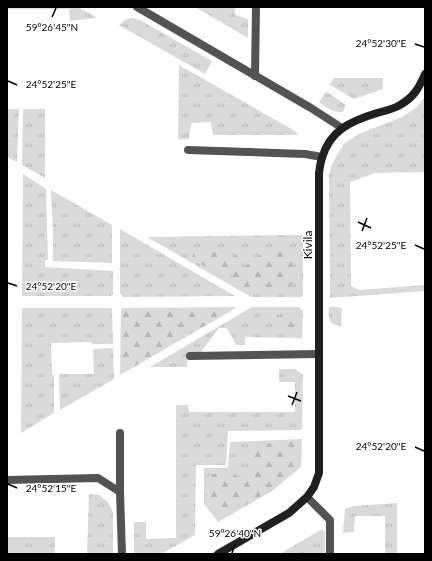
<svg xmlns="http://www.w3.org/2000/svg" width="432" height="561" font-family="Lato,sans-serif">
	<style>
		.grass { fill: url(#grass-tufts) }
		.forest { fill: url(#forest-firs) }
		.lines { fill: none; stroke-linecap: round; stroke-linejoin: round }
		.street { stroke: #535353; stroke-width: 8 }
		.secondary { stroke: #202020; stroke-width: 8 }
		.ticks { fill: none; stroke: #000; stroke-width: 1.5 }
		.labels { text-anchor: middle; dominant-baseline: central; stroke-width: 3; stroke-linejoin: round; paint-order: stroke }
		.street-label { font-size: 12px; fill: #000; stroke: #fff }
		.ticks-label { font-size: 10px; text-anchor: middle; fill: #000; stroke: #fff; stroke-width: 3; stroke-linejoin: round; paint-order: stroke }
	</style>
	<defs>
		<pattern id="grass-tufts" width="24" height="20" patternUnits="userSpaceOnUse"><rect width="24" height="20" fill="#dadada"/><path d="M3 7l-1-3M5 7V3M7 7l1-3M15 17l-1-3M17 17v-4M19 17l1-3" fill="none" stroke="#b9b9b9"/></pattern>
		<pattern id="forest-firs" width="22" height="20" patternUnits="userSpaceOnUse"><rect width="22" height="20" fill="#dadada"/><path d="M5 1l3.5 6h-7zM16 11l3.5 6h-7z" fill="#b9b9b9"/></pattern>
	</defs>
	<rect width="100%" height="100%" fill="#fff"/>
	<g class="grass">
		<path d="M7,7h71l19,11 -27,3 -1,-12h-62z"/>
		<path d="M195,7h40v8l13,4v19z"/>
		<path d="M132,18l8,2 72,41 -7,13 -86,-49 7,-6z"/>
		<path d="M179,65l116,66 3,4h-85l-2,-13 -20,1 -2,16h-11z"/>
		<path d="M334,78h49v11l-29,10 -24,-14v-1z"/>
		<path d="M327,92l19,13 -3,7c-10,1 -17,-5 -24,-10l6,-9z"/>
		<path d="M425,97v75l-50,1 -25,9 1,104 8,4 66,-5v6l-95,7 -1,-123 2,-8 7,-14 7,-10 14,-9 43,-17 15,-10z"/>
		<path d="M7,109h12l-2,53 -10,-5z"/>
		<path d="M23,109h22v69l-23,-13z"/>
		<path d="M23,174l23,15 2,70 -3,2v6l68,4v23l-2,2h-89z"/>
		<path d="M51,190l61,35v38l-59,-2v-29z"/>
		<path d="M120,229l115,67 -112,1 -3,-4z"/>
		<path d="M301,235l2,1v59l-2,2h-50l-104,-60z"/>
		<path d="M252,307h46l3,2 2,2 -1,27 -57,-1v8h-9l-9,-17h-8l-18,24 -13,1 -1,14h-37z"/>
		<path d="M329,307h8l5,1 -1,18c-13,-1 -13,-9 -12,-19z"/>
		<path d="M22,308h89l1,1 1,35h-20l-2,-2 -40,1 1,31 2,2v37l-33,20z"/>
		<path d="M113,348l1,31 -54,31 -1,-36h35l-1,-24 2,-1z"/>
		<path d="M279,369h16l8,6 -1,55 -74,1 -2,34h-30l-1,70 -34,19h-27v-32h12v17l30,-1v-133h12l1,7h106v-30h-16z"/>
		<path d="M302,439l-1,28 -29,24 -54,31 -14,-18v-36h24l2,-26z"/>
		<path d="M89,494l10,1 9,7 5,10v42h-26z"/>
		<path d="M397,503v51h-12v-38h-30l-1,16 -11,1 2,-24 8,-3z"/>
		<path d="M322,529l3,3v22h-45z"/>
		<rect x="7" y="537" width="48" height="17"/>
	</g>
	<g class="forest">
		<path d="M277,245l6,3 7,11 7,17 -11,16 -38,-2 -12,-7 -4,-9 17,-10 14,-12z"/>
		<path d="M194,252h24l20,4 -6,15 -13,4 -23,-14 -4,-3z"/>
		<path d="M236,307l-5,4 -111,64 1,-64 1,-3z"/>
		<path d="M272,309l8,8 5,-6 14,2 1,7v12l-19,-3 -15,-14z"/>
		<path d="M296,441l4,6 -1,19 -28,24 -51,29 -14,-17 3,-27 17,-4 16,7 12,-14 -1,-15 11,-5z"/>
		<path d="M305,545l17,6v3h-33z"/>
	</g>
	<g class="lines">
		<g class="street">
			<path d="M137,7l174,101 31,20"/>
			<path d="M255,76l1,-69"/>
			<path d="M188,150l117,4 17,3"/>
			<path d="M190,356l129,-2"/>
			<path d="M120,433v59l2,62"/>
			<path d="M7,480l91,-2 22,14"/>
			<path d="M307,497l23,23v34"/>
		</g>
		<path class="secondary" d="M218,554l71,-41 18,-16 7,-10 5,-14v-300c1,-5 1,-10 3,-15 8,-28 29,-37 55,-45 7,-2 17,-4 23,-8 14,-8 19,-17 25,-31"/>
	</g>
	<path class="ticks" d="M52,17l4,-9M415,44l9,3M8,81l9,4M358,222l13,6M362,231l5,-13M415,245l9,4M8,283l9,3M288,396l13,5M292,405l5,-13M415,447l9,4M8,484l9,4M232,553l3,-9"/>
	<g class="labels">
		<g class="street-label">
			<text transform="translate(307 245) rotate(-90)">Kivila</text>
		</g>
	</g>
	<g class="ticks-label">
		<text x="52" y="31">59°26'45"N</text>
		<text x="381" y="47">24°52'30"E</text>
		<text x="51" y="88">24°52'25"E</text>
		<text x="381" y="249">24°52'25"E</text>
		<text x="51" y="290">24°52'20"E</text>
		<text x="381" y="450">24°52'20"E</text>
		<text x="51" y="492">24°52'15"E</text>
		<text x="235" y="537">59°26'40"N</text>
	</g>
	<rect width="432" height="561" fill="none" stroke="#000000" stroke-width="16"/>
</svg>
